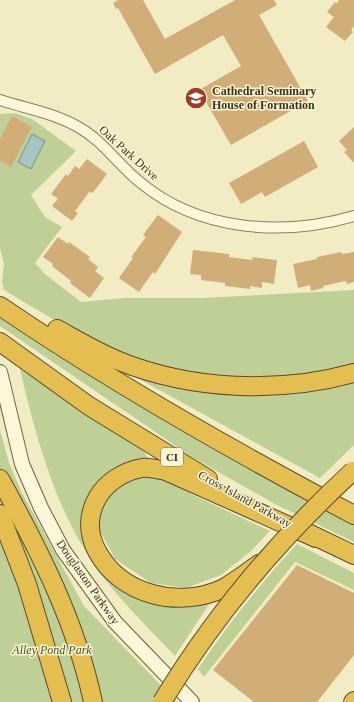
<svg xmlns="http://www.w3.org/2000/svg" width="354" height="702" font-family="Georgia,serif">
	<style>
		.green { fill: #bfd097 }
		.water { fill: #a6c4c0; stroke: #6c9390 }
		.building { fill: #d1ad78 }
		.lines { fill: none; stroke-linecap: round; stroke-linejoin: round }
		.street-casing { stroke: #8d7e59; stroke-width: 12 }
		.secondary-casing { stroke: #6e5f3c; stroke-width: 16 }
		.highway-casing { stroke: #5a4b2d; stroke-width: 20 }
		.street { stroke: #fbf7d8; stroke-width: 10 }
		.secondary { stroke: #fbf7d8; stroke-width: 14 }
		.highway { stroke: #e4be51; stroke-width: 18 }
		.highway-bridge-casing { stroke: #5a4b2d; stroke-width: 20; stroke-linecap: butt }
		.highway-bridge { stroke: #e4be51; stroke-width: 18 }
		.labels { text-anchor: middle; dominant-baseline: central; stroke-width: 3; stroke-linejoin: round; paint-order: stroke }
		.shield { fill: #f8f4d4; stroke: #746c55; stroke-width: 1 }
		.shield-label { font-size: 11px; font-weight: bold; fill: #3c321e }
		.poi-label { font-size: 12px; font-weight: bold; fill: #3c321e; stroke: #f8f4d4; text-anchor: start }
		.street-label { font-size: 12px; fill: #3c321e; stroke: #f8f4d4 }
		.park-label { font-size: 12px; font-style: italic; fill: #425923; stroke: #f8f4d4 }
	</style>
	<rect width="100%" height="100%" fill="#f1ecc4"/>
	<g class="green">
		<path d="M15,113l17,6 44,32 -45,44 14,22 17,10 -27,36 10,11 36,28 43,-4h79l151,-8v77l-48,9 -95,2 -81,-20 -46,-20 -80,-48 -2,-9 2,-17 -4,-16v-134z"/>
		<path d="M0,317c114,75 233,144 354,208v17l-79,-38 -83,-47 -192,-131z"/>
		<path d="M108,362l81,22 165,-6v67l-34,33z"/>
		<path d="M20,369l124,83 8,11c-23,-2 -47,3 -59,26 -5,8 -7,18 -10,27l49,77 81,5 -38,58c-23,-24 -47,-48 -68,-74 -48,-60 -70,-139 -87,-213z"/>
		<path d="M0,430l9,33 12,28 63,115 93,96h-177z"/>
		<path d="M151,472l42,16 -2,6 79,37 -20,21 -29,23 -35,13 -35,-5 -36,-24 -17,-32 6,-32 22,-20z"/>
		<path d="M297,544l57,29v17l-59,-28 -91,115 -6,-8c29,-44 63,-86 99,-125z"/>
	</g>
	<path class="water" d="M32,134l13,7 -14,28 -13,-7z"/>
	<g class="building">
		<path d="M118,0h25l22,39 70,-39h39l3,5 -18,10 49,86 -77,44 -32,-55 42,-24 -18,-31 -68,39 -37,-66 -2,1 -3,-6z"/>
		<path d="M339,0h15v26l-3,4 2,2 -8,9 -19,-14 8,-10 -7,-5 8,-10 1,2z"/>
		<path d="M12,116l20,11 -21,40 -11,-6v-22z"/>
		<path d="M354,127v36l-10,-11 3,-2 -8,-9z"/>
		<path d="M304,141l14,26 -53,30 -3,-5 -21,12 -12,-21z"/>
		<path d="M87,159l20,15 -12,16 -3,3 -3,-1 -2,3 -12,16 3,2 -6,8 -20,-15 6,-7 -7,-5 15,-20 2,2 7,-10 4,3z"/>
		<path d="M158,215l24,17 -27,42 -2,-2 -14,20 -20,-14 14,-20 -2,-1 15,-20 -3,-2z"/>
		<path d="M58,237l10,7 1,-2 21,15 -2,2 10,8 -3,4 9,7 -14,20 -20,-15 1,-2 -19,-15 1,-2 -10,-7z"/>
		<path d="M193,250l36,4v3l23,3 1,-3 24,3 -3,24 -12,-2v6l-12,-2v3l-25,-3v-3l-24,-3v-5l-11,-1z"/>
		<path d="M341,252l1,2 12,-2v30l-7,2 -1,-3 -23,5v2l-12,3 -1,-6 -12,3 -5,-24 24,-5v-2z"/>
		<path d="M297,565l57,28v62l-37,47h-63l-41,-32z"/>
	</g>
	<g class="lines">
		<g class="street-casing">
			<path id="street" d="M0,100c27,9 55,13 80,28 24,14 39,38 61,55 58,48 142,54 213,33"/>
		</g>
		<g class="secondary-casing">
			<path id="secondary" d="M0,372l22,92 19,44 22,42 52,72 77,80"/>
		</g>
		<g class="highway-casing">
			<g id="highway">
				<path d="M0,306c113,77 233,145 354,209"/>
				<path d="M57,329c20,11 40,23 62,32 72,29 160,33 235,12"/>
				<path d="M0,342l89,64 119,73"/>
				<path d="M0,479c39,71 76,143 93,223"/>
				<path d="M0,514l27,70 35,118"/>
				<path d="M306,532l48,23"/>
				<path d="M259,564c-11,8 -23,17 -35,24 -44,21 -103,8 -127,-37 -20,-38 6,-76 45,-83 8,-1 17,2 24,3l150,67"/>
				<path d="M353,702l1,-1"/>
			</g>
		</g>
		<use href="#street" class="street"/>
		<use href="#secondary" class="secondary"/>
		<use href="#highway" class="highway"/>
		<g class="highway-bridge-casing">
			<path id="highway-bridge" d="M162,702c52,-86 117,-163 191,-231"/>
		</g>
		<use href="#highway-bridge" class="highway-bridge"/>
	</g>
	<defs>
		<g id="university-disc" transform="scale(1.15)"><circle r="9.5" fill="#9f3b26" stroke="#f8f4d4"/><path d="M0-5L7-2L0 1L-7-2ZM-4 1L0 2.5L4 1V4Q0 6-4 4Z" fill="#fff"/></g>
	</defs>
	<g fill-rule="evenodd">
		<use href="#university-disc" x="196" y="98"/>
	</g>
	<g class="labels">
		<rect class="shield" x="161" y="448" width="22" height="18" rx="3"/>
		<g class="shield-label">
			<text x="172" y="457">CI</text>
		</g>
		<g class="poi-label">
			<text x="212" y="91">Cathedral Seminary<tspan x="212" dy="14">House of Formation</tspan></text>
		</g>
		<g class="street-label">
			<text transform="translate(129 153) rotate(42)">Oak Park Drive</text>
			<text transform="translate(245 499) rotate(29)">Cross Island Parkway</text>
			<text transform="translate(88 582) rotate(55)">Douglaston Parkway</text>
		</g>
		<g class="park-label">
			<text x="52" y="650">Alley Pond Park</text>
		</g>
	</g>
</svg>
